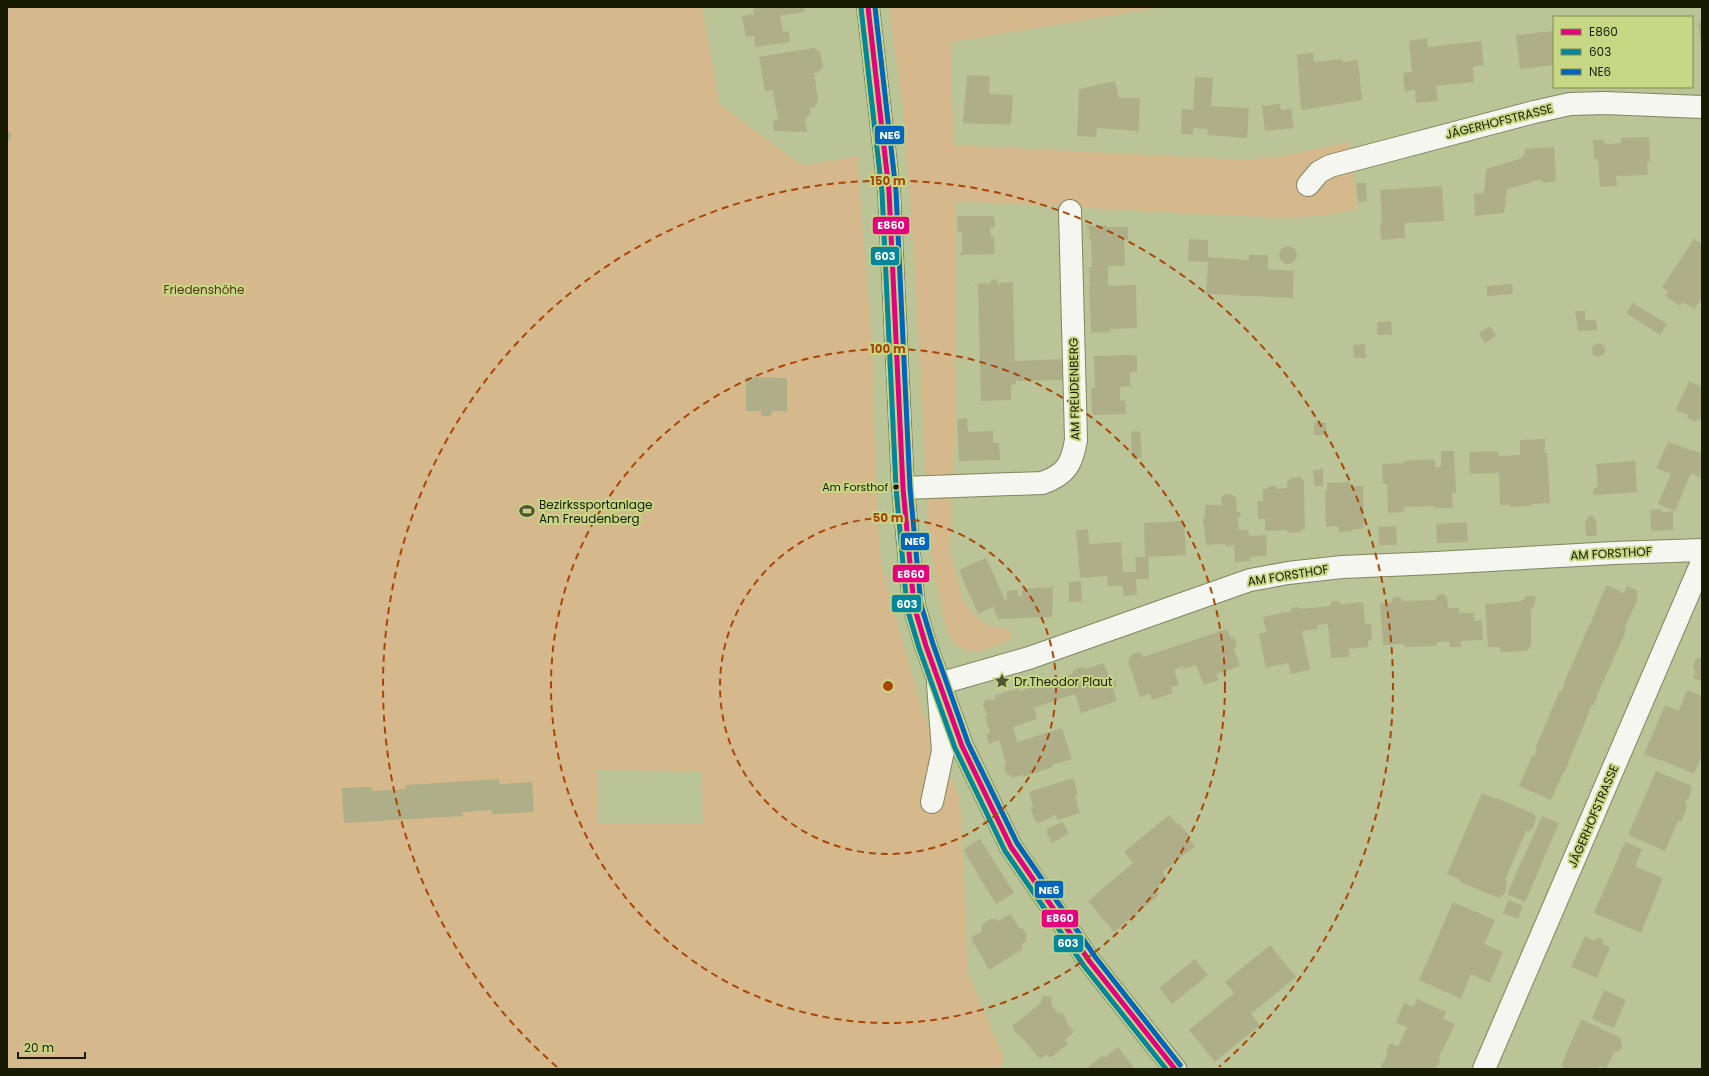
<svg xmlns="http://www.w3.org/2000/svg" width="1709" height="1076" font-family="Poppins,sans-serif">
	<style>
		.green { fill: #d5b88c; fill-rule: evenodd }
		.building { fill: #aeaf89 }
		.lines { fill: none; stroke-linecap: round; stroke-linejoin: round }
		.minor-casing { stroke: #808660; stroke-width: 24 }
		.major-casing { stroke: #808660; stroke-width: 24 }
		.minor { stroke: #f5f6ef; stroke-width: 22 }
		.major { stroke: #f5f6ef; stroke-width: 22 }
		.bus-1-casing { stroke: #c8d783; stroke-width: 8 }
		.bus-2-casing { stroke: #c8d783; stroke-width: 8 }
		.bus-3-casing { stroke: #c8d783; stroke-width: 8 }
		.bus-1 { stroke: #e5007d; stroke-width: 5 }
		.bus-2 { stroke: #06869a; stroke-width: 5 }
		.bus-3 { stroke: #0065bd; stroke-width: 5 }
		.ring { fill: none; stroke: #a94608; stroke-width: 2; stroke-dasharray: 7 5 }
		.bus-dot { fill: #171b00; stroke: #c8d783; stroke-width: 1.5 }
		.labels { text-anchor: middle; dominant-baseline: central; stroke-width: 4; stroke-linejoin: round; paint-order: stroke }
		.bus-label { font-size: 11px; fill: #171b00; stroke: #c8d783; text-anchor: end }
		.street-label { font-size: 12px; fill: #171b00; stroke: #c8d783 }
		.park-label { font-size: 12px; fill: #563419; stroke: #c8d783 }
		.poi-label { font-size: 12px; fill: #171b00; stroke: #c8d783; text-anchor: start }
		.centre { fill: #a94608; stroke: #c8d783; stroke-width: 2 }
		.ring-label { font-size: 12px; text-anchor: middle; font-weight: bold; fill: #a94608; stroke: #c8d783; stroke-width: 4; stroke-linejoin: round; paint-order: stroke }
		.line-badge { stroke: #c8d783; stroke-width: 1.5 }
		.badge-label { font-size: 11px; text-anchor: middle; font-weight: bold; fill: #fff }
	</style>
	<rect width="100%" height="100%" fill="#bbc496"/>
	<g class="green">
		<path d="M7,7h695l17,97 84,62 54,-10 15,188 4,145 5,75 42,149 37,87 8,173 35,82 -1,14h-995zM598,770l104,1 1,52h-105z"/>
		<path d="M889,7h275l-213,35 2,103 293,15 36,-4 68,-14 7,67 -31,6 -45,3 -326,-17 1,211 -6,142 13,46 10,14 15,12 20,2 4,11 -31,12h-14l-13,-7 -6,-11 -11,-43 -8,-56 -14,-267 -12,-161z"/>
	</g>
	<g class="building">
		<path d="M753,7h51l1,5 -25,4 3,16 6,-1 1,11 -35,5 -1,-11 -8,1 -4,-21 12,-2z"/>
		<path d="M1702,22v24h-1l-3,-23z"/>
		<path d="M1553,31l1,34 -34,4 -4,-34z"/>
		<path d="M1427,38l1,9 53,-6 3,24 -11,2 1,15 -38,4 2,15 -22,2 -1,-13 -10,1 -2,-18 9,-1 -3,-31z"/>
		<path d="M814,48l6,3 3,17 -6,5h-3l4,28 -4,7h-5l2,4 -6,8 2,12 -33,-1 -1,-10 5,-1 -5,-30 -8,1 -6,-34z"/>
		<path d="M1313,52l1,10 28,-3v3l16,-2 4,40 -61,10 -4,-55z"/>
		<path d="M967,75l23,1 -1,18 24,1 -2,30 -48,-2z"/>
		<path d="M1195,77l18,1 -2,28 38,2 -2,30 -40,-3 1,-6 -15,-1v7l-12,-1 1,-25 11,1z"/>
		<path d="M1115,81l4,17h21l-1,33 -42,-3 -1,9 -19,-1 2,-47z"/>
		<path d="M1280,104l1,6 10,-1 3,19 -29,3 -3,-25z"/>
		<path d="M7,131l5,4 -5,8z"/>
		<path d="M1649,137l1,22 1,2 -4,1 1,13 -32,1 1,10 -17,1 -2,-28h-4l-1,-19h11l1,4 16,-1v-5z"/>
		<path d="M1554,147l2,34 -12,2 -3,-3 -9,1 -2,2 -23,6 -3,24 -29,3 -1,-22 10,-1 2,-24 36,-11 4,-9z"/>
		<path d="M1356,183h10l1,18 -9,1z"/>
		<path d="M1442,186l2,35 -40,2 1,15 -24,2 -1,-16h2l-2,-34z"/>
		<path d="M957,216h37l1,11h-5l1,10h3l1,17 -35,1v-2h2v-21h-4z"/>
		<path d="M1106,225v2h22v13h-4l1,26h-17v20l28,-1 1,43 -27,1v3l-19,1 -2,-46h1l-1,-20h3l-1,-28h-2v-11h-3v-2z"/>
		<path d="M1189,239l19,1v17l41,3v-5h19v14l26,2 -1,27 -87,-4 2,-32 -20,-1z"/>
		<path d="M1694,239l8,5v55l-8,10 -11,-7 -3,4 -15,-10 3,-4 -6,-5z"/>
		<circle cx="1288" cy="255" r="9"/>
		<path d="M997,279v4l16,-1 2,79 49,-2v21l-48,1v3l-5,1v15l-30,1 -3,-116 -4,-1 17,-1v-3z"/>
		<path d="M1512,284l1,10 -26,2v-10z"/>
		<path d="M1633,303l34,21 -7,11 -34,-22z"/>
		<path d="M1575,311h10v9h11l1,10 -19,1z"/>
		<path d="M1391,321l1,14h-15v-13z"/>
		<path d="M1490,326l6,10 -11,7 -6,-10z"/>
		<path d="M1597,343l7,3 1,7 -6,4 -6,-2 -1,-8z"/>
		<path d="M1365,344l1,14h-12l-1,-13z"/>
		<path d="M1130,355l7,1v16l-7,1v12l3,1 -13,1v14l5,-1 1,14 -34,1 -1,-27h4l-1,-32z"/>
		<path d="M746,377l41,1v33h-15l-1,5h-10v-5h-15z"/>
		<path d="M1689,381l13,6v34l-5,-2 -1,3 -9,-4 1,-3 -12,-5z"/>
		<path d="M967,418l1,14 25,-1v12h6l1,17 -41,1 -2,-42z"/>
		<path d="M1314,423h12l1,12h-13z"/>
		<path d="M1140,431l2,27h-10l-1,-26z"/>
		<path d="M1545,439v14h2l3,50 -19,1v2l-21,1v-2h-10l-1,-32 -29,1 -1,-22 29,-1v5l22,-1v-15z"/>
		<path d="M1668,442l32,11 2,-6v31l-11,-5 -16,38 -17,-7 13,-30 -15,-6z"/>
		<path d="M1441,451h13l2,42h-4l1,15h-18v-2l-32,1 1,5 -16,1 -1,-29h-4l-1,-20 22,-1 -1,-2 32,-2v8h6z"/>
		<path d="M1635,461l2,31 -41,3 -3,-1v-5l5,-3 -2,-22z"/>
		<path d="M1323,469v17h-9l-1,-16z"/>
		<path d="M1300,477l4,4 1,48 -3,1 -2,2 -11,1 -3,-3 -21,1v-12h-7l-1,-18h6v-12h4l2,-3h6l3,3 9,-1v-6l4,-4z"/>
		<path d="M1350,482v4h13l1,40 -3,3h-7l-2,2 -13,1 -1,-6 -12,1 -1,-36h2v-8z"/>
		<path d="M1225,494h7l4,4 1,15 3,-1 1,5h-3l1,13h9l1,6 17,-1 1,21 -17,1v4l-15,1 -1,-17 -7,2 -2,-3 -19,1 -3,-27h2v-13h17l-1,-7z"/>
		<path d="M1661,509l1,3 11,-1v19l-22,1 -1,-21z"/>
		<path d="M1589,516h3l4,4 1,16h-11l-1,-15z"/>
		<path d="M1184,521l2,34 -38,2 1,22h-13l1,16 -14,1v-10h-15l-1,-10 -27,2 -4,-48 12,-1 1,15 32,-2 2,30h13l-1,-15h10l-1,-34z"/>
		<path d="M1467,522l1,20 -31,1 -1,-19z"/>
		<path d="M1396,526l1,19h-18l-1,-18z"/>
		<path d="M986,558l19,42 2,-1v-8l10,-1 1,6h4v-7l31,-2 -1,30 -54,2 -5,-12 -15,7 -19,-44z"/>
		<path d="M1081,581l1,21h-13v-20z"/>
		<path d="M1606,585l18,8 3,-7 11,5 -2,7h2l-14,32 2,1 -29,64h1l-5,11 -1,-1 -27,66h-1l-13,29 -32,-14 13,-30h2l3,-6 -2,-1 25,-59 2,1 3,-8h-1l25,-58h1z"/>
		<path d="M1439,594h5l3,3 1,11h11v5h15v8l8,-1 1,20 -22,1v6h-11l-1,-5h-12v4l-33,1v-3l-21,1 -3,-42h11l3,-6h6l3,4 33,-1v-3z"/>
		<path d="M1526,596h9v9l-4,4v37l-4,5 -27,1v-5h-12l-3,-45 3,2 34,-3z"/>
		<path d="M1332,601h7l3,4 1,-1 20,-2 2,22h6l1,16 -4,1v6l-19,2v8l-18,1 -3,-34 -11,1 1,4 -16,2 8,39 -19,4 -3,-11 -22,5 -7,-34 7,-2 -3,-15 28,-6 1,-3 5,-1 4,2 29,-3z"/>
		<path d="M1227,629l4,9 3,-1 3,10 -3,1 6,18 -24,8 3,6 -15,5 -8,-20 -12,4 -1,-3 -9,4 5,15 -8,2 2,6 -21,7 -2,-6 -10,3 -12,-36 3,-6 8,-3 4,3v2z"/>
		<path d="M1702,657v24l-9,-3 2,-6 -2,-6 3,-7z"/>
		<path d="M1104,663l6,16 4,-1 3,8 -4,2 4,13 -36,12 -6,-19 -41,14 3,11 -24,8 4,15 45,-14 10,31 -20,6 1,2 -30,10v-2l-11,3 -1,-2 -4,-1 -3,-7 2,-4 -7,-24 -10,4 -3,-10 4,-1 -5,-16h3l-5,-12 2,-5 11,-1 -1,-4 24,-7 1,3 39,-13 13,-4 2,-4 8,-3 4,2z"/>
		<path d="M1687,690l15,6v60l-8,18 -33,-14v1l-17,-7 21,-49 14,6z"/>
		<path d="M1656,771l36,15 -3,12 -4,3 2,6 -6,15 -3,-1 -13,30 -37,-16z"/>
		<path d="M1073,778l5,17h-3l5,18 -22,7 -2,-5 -18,8 -3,-2 -5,-14h3l-4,-15z"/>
		<path d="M499,779l1,5 32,-2 2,30 -42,2v-4l-30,2 1,4 -119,7 -2,-35 29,-1 1,4 34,-2v-4z"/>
		<path d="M1482,793l14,6 1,-1 37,16 2,5 -3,9 -5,4 -2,-1 -21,49 2,1 -1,8 -1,4 -6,5 -39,-16 1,-2 -14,-6z"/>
		<path d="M1169,815l8,9 2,-1 10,12 -2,2 8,9 -33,26 5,6 -13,11 5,6 -45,37 -26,-31 45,-38 -9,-11z"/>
		<path d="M1542,816l17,7 -34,79 -18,-8z"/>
		<path d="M1063,822l6,11 -17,10 -6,-11 2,-4z"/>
		<path d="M980,839l34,54 -18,11 -33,-54z"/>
		<path d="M1625,842l17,7 -7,17 28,12 -22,55 -47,-20z"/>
		<path d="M1508,900l15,6 -5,13 -15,-6z"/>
		<path d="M1453,902l42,18 -11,24 19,8 -13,31 -19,-9 -10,25 -42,-19z"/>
		<path d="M1010,914l10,15 1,-1 3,2 3,7 -2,1 2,3 -6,4 2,4 -34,21 -18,-32 11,-7 -1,-2 2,-5 7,-5h7l1,2z"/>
		<path d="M1585,936l10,5 2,-4 7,3 -2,4 8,3 -13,31 -26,-11z"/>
		<path d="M1270,945l26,32 -45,37 9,11 -45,37 -26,-32 45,-37 -9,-11z"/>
		<path d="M1195,959l13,16 -36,29 -13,-16z"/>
		<path d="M1604,990l22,10 -12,28 -22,-9z"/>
		<path d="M1042,996l10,1 -1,7 7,9h4l5,7v3l7,9 -9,8 3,4 -18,14 -3,-4 -7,5 -16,-19 -9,-8 -3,-6 29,-23z"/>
		<path d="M1417,999l29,13 -3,7 12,5 -16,33 1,3 -2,6 -4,1 -1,2h-53l8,-16 -2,-1 4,-9 8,4 9,-20 -11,-4 8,-20 9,4z"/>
		<path d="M1581,1019l40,19 1,10 -3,3 -5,2 -8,16 -6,-3 -2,3h-30l-7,-3z"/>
		<path d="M1118,1047l17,22h-49l16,-13 2,2z"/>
	</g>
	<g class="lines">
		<g class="minor-casing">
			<g id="minor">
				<path d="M868,7l21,184 14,297 7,77 4,41 12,40 36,100 49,101 79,115 85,107"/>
				<path d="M1308,185l11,-13 11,-6 204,-54 36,-8 35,-1 97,4"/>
				<path d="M903,488l139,-5c24,-8 30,-19 34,-43l-6,-229"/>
				<path d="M932,802l11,-51 -5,-67 91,-26 221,-78 38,-7 54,-6 94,-4 178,-10 88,-3"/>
			</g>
		</g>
		<g class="major-casing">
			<path id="major" d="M1484,1069l218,-507"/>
		</g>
		<use href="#minor" class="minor"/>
		<use href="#major" class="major"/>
		<g class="bus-1-casing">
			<path id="bus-1" d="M868,7l21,184 14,297 11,118 12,40 36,100 49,101 79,115 85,107"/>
		</g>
		<g class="bus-2-casing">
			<path id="bus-2" d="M861,8l21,184 14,296 11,120 12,40 36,100 50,103 79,115 82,103"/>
		</g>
		<g class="bus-3-casing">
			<path id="bus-3" d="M875,7l21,184 14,297 11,117 12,39 35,99 49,100 79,115 84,107"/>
		</g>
		<use href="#bus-1" class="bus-1"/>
		<use href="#bus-2" class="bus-2"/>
		<use href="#bus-3" class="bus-3"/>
	</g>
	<g class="ring">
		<circle cx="888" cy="686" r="168"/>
		<circle cx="888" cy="686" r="337"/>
		<path d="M557 1067A505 505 0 1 1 1219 1067"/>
	</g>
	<defs>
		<g id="stadium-bare" transform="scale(1.2)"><path d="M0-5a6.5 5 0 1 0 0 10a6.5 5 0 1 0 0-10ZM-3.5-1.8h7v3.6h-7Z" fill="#505634" stroke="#c8d783" stroke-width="2.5" paint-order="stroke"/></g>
		<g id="sight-bare" transform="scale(1.2)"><path d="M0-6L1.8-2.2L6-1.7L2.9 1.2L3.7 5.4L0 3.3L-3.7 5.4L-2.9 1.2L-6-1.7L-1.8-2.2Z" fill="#505634" stroke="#c8d783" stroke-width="2.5" paint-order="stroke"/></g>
	</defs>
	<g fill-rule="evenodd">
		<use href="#stadium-bare" x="527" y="511"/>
		<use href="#sight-bare" x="1002" y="681"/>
	</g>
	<circle class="bus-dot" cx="896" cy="487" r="3.5"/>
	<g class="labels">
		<g class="bus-label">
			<text x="888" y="487">Am Forsthof</text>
		</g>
		<g class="street-label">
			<text transform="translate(1499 121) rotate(-14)">JÄGERHOFSTRASSE</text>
			<text transform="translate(1074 389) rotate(-91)">AM FREUDENBERG</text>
			<text transform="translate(1611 553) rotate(-3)">AM FORSTHOF</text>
			<text transform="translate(1288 575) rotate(-9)">AM FORSTHOF</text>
			<text transform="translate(1593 816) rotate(-67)">JÄGERHOFSTRASSE</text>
		</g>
		<g class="park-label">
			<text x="204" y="289">Friedenshöhe</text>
		</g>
		<g class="poi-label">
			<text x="539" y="504">Bezirkssportanlage<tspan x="539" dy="14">Am Freudenberg</tspan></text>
			<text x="1014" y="681">Dr.Theodor Plaut</text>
		</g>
	</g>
	<circle cx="888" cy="686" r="6" class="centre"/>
	<g class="ring-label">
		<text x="888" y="185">150 m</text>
		<text x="888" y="353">100 m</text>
		<text x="888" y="522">50 m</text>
	</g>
	<g class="line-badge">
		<rect x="874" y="125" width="31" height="20" rx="4" fill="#0065bd"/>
		<rect x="872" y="216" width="38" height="19" rx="4" fill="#e5007d"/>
		<rect x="870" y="246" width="30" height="20" rx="4" fill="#06869a"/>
		<rect x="900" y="532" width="30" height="19" rx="4" fill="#0065bd"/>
		<rect x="892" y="564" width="38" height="19" rx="4" fill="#e5007d"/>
		<rect x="891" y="594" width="31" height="19" rx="4" fill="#06869a"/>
		<rect x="1034" y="880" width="30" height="19" rx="4" fill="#0065bd"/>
		<rect x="1041" y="909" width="38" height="19" rx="4" fill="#e5007d"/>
		<rect x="1053" y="934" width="31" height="19" rx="4" fill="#06869a"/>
	</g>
	<g class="badge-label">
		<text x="890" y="139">NE6</text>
		<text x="891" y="229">E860</text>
		<text x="885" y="260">603</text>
		<text x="915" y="545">NE6</text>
		<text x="911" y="578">E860</text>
		<text x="907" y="608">603</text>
		<text x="1049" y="894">NE6</text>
		<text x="1060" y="922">E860</text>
		<text x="1068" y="947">603</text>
	</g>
	<rect width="1709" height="1076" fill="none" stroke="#171b00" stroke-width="16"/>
	<rect x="1553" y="16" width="140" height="72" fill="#c8d783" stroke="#818c4f"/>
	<rect x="1561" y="29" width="20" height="6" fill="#e5007d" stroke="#818c4f"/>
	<text x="1589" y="36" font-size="12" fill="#171b00">E860</text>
	<rect x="1561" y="49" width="20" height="6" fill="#06869a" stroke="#818c4f"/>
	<text x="1589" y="56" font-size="12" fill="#171b00">603</text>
	<rect x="1561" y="69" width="20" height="6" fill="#0065bd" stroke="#818c4f"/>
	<text x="1589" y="76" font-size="12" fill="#171b00">NE6</text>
	<path d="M18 1052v6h67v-6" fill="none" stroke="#171b00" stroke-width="2"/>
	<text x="24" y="1052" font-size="12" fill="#171b00" stroke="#c8d783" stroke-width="3" paint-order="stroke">20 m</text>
</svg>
